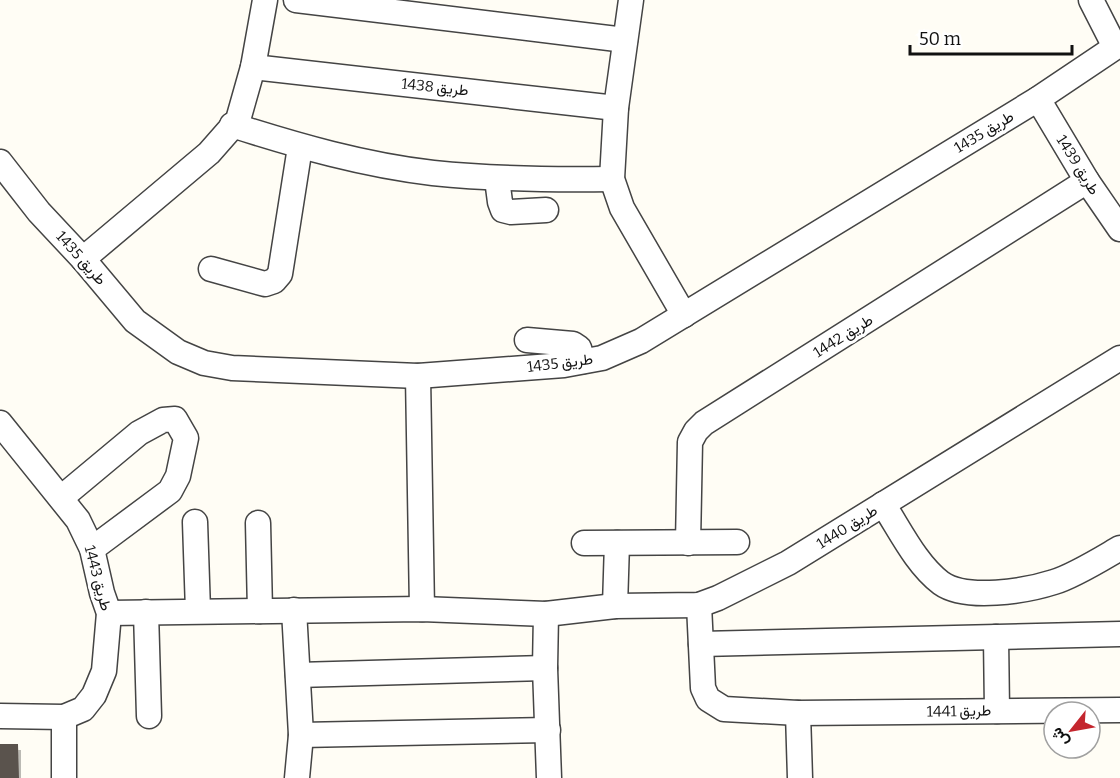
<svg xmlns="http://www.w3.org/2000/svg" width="1120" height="778" font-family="Bitter,Vazirmatn,serif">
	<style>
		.building { fill: #5a524d; filter: url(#shadow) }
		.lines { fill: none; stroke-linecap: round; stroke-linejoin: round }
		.minor-casing { stroke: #444; stroke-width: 27 }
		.minor { stroke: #fff; stroke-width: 24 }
		.labels { text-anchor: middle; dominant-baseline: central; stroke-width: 6; stroke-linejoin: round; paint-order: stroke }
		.street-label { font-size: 15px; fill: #111; stroke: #fff }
	</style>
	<defs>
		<filter id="shadow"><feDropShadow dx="3.5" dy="6" stdDeviation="0" flood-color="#0004"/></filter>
	</defs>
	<rect width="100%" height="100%" fill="#fffdf5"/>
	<path class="building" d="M0,744h18l1,34h-19z"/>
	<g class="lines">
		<g class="minor-casing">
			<g id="minor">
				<path d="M296,0l329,40"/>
				<path d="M631,0l-15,108 -4,71 10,29 62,107"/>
				<path d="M1091,0l24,47"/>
				<path d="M253,67l363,41"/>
				<path d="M1038,99l49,82 33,48"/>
				<path d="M232,125c66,21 132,40 201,48 60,6 119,7 179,6"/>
				<path d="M0,162l39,50 44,47 52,62 43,31 26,11 28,5 186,8 146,-11 38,-7 39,-17 397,-242 82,-55"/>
				<path d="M497,179l3,23 3,8 8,2 35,-2"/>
				<path d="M83,259l126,-106 29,-33 15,-53 12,-67"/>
				<path d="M211,269l54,15 9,-3 6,-7 20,-127"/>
				<path d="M527,340l46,4 6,4 4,13"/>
				<path d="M418,376l4,233"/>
				<path d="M0,423l78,97 14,29 10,44 7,20 -5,58 -10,24 -11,14 -19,8 -64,-1"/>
				<path d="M61,498l78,-65 24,-13 12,-1 11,19 -8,38 -8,15 -78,58"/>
				<path d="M883,504c17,26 33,60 58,79 25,18 85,8 113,-1 20,-6 47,-23 66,-34"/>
				<path d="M195,522l3,89"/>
				<path d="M258,523l2,88"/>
				<path d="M584,543l153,-1"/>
				<path d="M688,543l2,-101 6,-11 8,-8 383,-242"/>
				<path d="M699,605l4,83 5,11 16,10 74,4 322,-3"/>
				<path d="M615,606l2,-63"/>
				<path d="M294,610l7,125 -4,43"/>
				<path d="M146,612l3,104"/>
				<path d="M109,613l313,-4 124,5 69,-8 84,-1 19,-7 70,-35 332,-205"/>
				<path d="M546,614l-1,54 4,110"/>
				<path d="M996,637l1,74"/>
				<path d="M701,644l419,-10"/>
				<path d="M298,675l247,-7"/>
				<path d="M798,713l2,65"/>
				<path d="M301,735l247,-5"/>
				<path d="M64,778v-61"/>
			</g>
		</g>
		<use href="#minor" class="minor"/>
	</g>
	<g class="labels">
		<g class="street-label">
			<text transform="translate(435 87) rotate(6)">طريق 1438</text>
			<text transform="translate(984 132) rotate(-31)">طريق 1435</text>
			<text transform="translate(1078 165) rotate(58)">طريق 1439</text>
			<text transform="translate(81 258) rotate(48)">طريق 1435</text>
			<text transform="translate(843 336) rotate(-32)">طريق 1442</text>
			<text transform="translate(560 363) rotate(-7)">طريق 1435</text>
			<text transform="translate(847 527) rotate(-32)">طريق 1440</text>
			<text transform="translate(98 578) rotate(75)">طريق 1443</text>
			<text transform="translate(959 711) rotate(-1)">طريق 1441</text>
		</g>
	</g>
	<g transform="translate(1072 730) rotate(239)"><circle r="28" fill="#ffffff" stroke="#a0a0a0" stroke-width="1.5"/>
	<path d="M0-4.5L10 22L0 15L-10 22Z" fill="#c4262e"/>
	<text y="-9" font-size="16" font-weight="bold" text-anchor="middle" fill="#111111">ش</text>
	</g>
	<path d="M910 45v9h162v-9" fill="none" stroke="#111111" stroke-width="3"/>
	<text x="919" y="45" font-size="18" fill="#111111" stroke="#ffffff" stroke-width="4.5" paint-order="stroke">50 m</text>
</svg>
